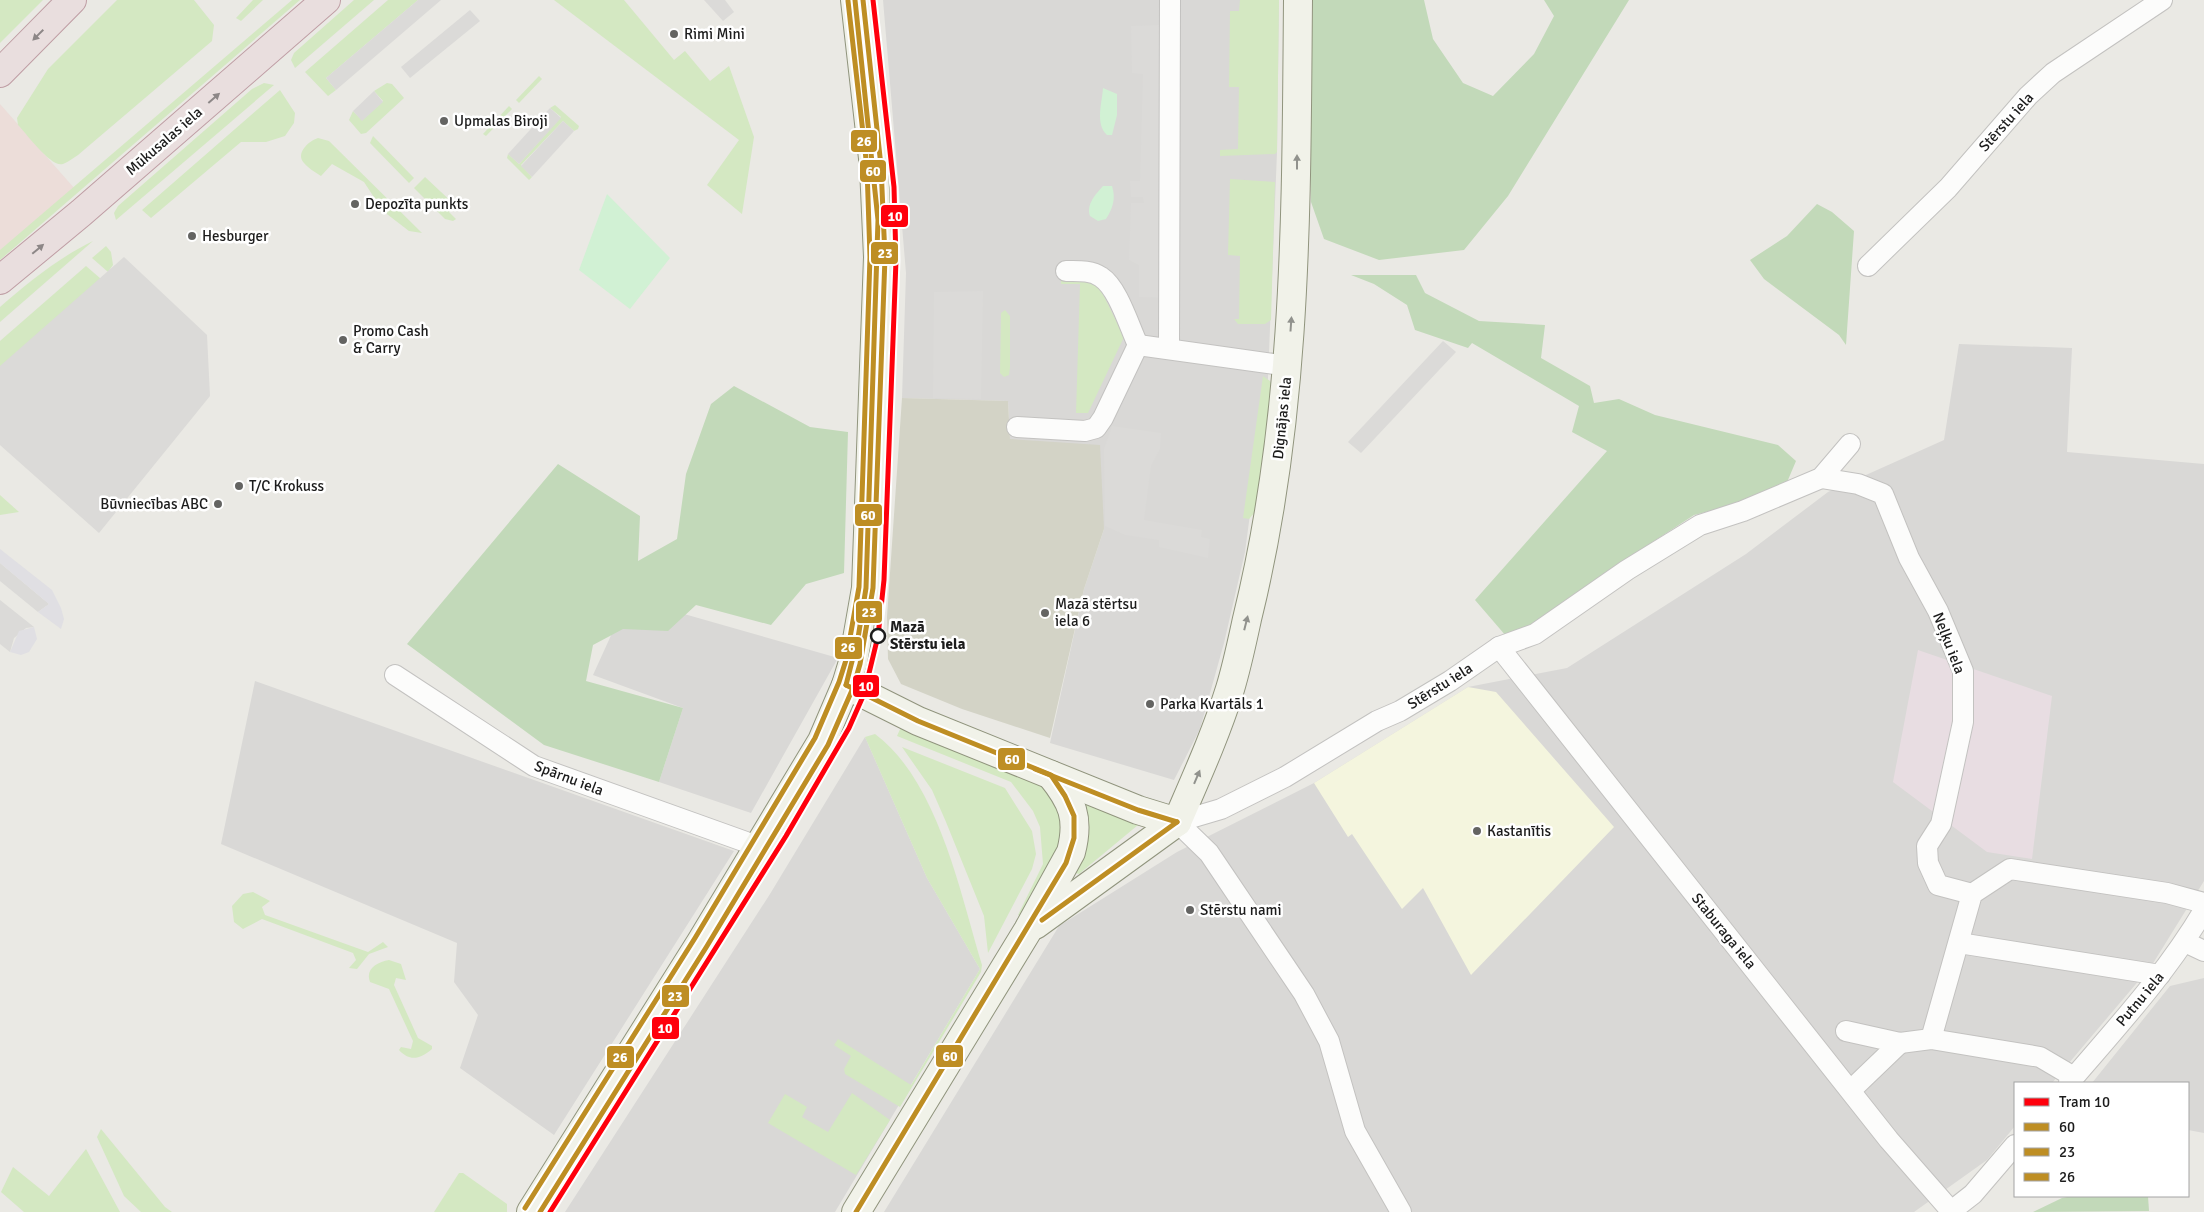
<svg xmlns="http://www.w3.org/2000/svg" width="2204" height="1212" font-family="Signika,sans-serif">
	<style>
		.residential { fill: #d9d8d6 }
		.commercial { fill: #ecddd9 }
		.industrial { fill: #e8dde2 }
		.education { fill: #f4f5de }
		.construction { fill: #d3d3c6 }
		.grass { fill: #d4e8c2 }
		.forest { fill: #c2d9b9 }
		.park { fill: #d1f1d4 }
		.parking { fill: #dbdad8 }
		.plaza { fill: #e0dfe3 }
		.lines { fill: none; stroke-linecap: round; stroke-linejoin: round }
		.street-casing { stroke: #c3c2c0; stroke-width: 22 }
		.secondary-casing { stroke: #90947d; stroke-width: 30 }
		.highway-casing { stroke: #bf9da4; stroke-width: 30 }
		.street { stroke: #fcfcfb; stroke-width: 20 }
		.secondary { stroke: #f1f2e9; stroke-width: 28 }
		.highway { stroke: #e9dede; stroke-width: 28 }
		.bus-1-casing { stroke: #fff; stroke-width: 9 }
		.bus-2-casing { stroke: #fff; stroke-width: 9 }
		.bus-3-casing { stroke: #fff; stroke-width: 9 }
		.bus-1 { stroke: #be8e24; stroke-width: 5 }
		.bus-2 { stroke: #be8e24; stroke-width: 5 }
		.bus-3 { stroke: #be8e24; stroke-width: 5 }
		.tram-1-casing { stroke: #fff; stroke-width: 9 }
		.tram-1 { stroke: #ff000c; stroke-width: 5 }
		.oneway { fill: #8d8787 }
		.oneway2 { fill: #91928d }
		.poi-dot { fill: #646462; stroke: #fff; stroke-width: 2 }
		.stop-dot { fill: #fff; stroke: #1c1c1c; stroke-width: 2.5 }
		.labels { text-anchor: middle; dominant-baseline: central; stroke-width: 5; stroke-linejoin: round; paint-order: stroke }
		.poi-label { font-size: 15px; fill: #1c1c1c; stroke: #fff; text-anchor: start }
		.street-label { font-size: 15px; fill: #1c1c1c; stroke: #fff }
		.stop-label { font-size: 15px; font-weight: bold; fill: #1c1c1c; stroke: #fff; text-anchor: start }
		.line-badge { stroke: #fff; stroke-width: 2 }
		.badge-label { font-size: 14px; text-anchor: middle; font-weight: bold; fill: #fff }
	</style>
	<rect width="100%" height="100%" fill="#eae9e4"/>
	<g class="residential">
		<path d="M883,0h396l-2,152 -9,226 -23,174 -21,91 -24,86 -26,51 -124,-37 34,-154 20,-60 -94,-90 -2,-38 -106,-3 4,-125z"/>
		<path d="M1959,344l113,4 -5,104 137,12v417l-52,84 -100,118h-37v43l-28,34 -73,52h-1030l175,-286 118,-74 137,-69 154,-96 99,-19 179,-114 82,-62 116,-52z"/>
		<path d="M628,598l210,60 -87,155 -92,-31 24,-74 -90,-33z"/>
		<path d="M255,681l479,170 -180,284 -94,-67 18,-53 -24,-33 3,-39 -236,-99z"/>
		<path d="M865,737l62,141 53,91 -145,243h-270l205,-318z"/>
		<path d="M2204,978v155l-16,-3v-47h-96l78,-97z"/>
	</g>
	<path class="commercial" d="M0,104l75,85 -75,66z"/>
	<path class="industrial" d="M1918,650l134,46 -20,163 -45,-7 -94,-70z"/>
	<path class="education" d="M1468,687l28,5 118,135 -143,148 -48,-87 -21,21 -50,-75 -4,3 -34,-54z"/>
	<path class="construction" d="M902,398l106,3 2,38 90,6 4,84 -20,60 -34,149 -88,-29 -61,-25 -13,-25 -1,-42z"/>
	<g class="grass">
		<path d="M0,0h43l-43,43z"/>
		<path d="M117,0h77l20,25 -2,16 -134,114c-5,3 -10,7 -15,9 -12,4 -36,-30 -45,-39l-1,-7 31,-49z"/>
		<path d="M253,0h10l-22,21 -5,-3z"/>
		<path d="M292,0h8l-300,260v-10z"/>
		<path d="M354,0h20l-79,68 -4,-8 3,-7z"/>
		<path d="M388,0h30l-92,78 10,12 -8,6 -23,-24z"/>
		<path d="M554,0h70l50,60 11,-9 25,30 19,-15 25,71 -12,77 -35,-29 32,-45z"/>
		<path d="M1240,0h39l-2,152 -2,2 -55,2v-6l18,-1 1,-62h-10l1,-76h9z"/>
		<path d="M539,76l3,3 -23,24 -3,-3z"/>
		<path d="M264,83l10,2 -158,135 -2,-7 4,-7 134,-117z"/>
		<path d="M387,83l5,1 12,14 -38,35 -5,1 -12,-14 4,-9 9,9 21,-19 -9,-10z"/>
		<path d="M280,90l15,23 -1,10 -9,13 -19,6h-25l-90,76 -9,-8z"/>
		<path d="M555,105l24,21 -1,3 -4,2 -11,-10 -42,44 11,12 -3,3 -22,-22 1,-4 11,10 42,-47 -11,-9z"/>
		<path d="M509,106l3,3 -26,27 -3,-2z"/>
		<path d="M373,136l41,42 -5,5 -39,-40z"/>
		<path d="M318,138l11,3 93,92 -13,-2 -26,-20 -19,-29 -32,-18 -11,12c-6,-4 -13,-8 -17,-13 -9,-10 5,-22 14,-25z"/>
		<path d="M425,177l31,29 -7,6 7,7 -3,2 -8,-2 -31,-31z"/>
		<path d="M1230,179l45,3 -4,138 -6,4h-27l-4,-5h5l1,-63 -12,-1z"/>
		<path d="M93,241l-93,81v-15c29,-25 58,-49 93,-66z"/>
		<path d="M106,246l5,6 2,13 -5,7 -16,-14z"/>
		<path d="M86,266l15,13 -101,88v-26z"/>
		<path d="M1061,280l27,1 10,3 26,53 -36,76h-27h15l4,-129h-19z"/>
		<path d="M1005,310l5,6v51l-1,8 -5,2 -4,-4 1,-60z"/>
		<path d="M1263,376l7,5 3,7 -17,123 -7,8 -6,-1z"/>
		<path d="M0,495l19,17 -19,3z"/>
		<path d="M901,727l135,55c18,13 33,41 24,64 -10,25 -26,48 -38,71l-4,-2 25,-51 -3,-37 -7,-16 -22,-29 -114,-46z"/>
		<path d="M875,734c63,47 85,158 107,231l-1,7 -81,135 -55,-33 -1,-5 7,-13 -17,-11 4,-6 73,46 69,-116 -53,-91 -62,-141z"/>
		<path d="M902,747l103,41 27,43 4,23 -4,15 -44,84 -4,-37 -38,-94 -14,-32z"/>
		<path d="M1089,803l49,22 -59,49 -4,-1 1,-9 12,-27 -3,-32z"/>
		<path d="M253,892l17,9 -8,6 3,8 103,37 15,-10 5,5 -19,7 -12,15 -8,-1 7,-8 -3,-7 -91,-34 -19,10 -9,-7 -2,-16 11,-12z"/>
		<path d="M389,960l12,4 5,16 -10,-2 -2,7 24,53 14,8v3c-12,10 -22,13 -33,1l2,-3 10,2 2,-8 -24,-52 -19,-7c-5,-13 7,-20 19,-22z"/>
		<path d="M852,1093l38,27 -34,55 -88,-52 17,-29 22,13 -5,10 26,15z"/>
		<path d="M101,1129l64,78 7,5h-31l-17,-16 -27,-59z"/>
		<path d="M86,1149l34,63h-96l-23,-20 12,-25 36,29z"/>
		<path d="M459,1173h4l44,31v8h-73z"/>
	</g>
	<g class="forest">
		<path d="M1313,0h111l9,39 30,44 30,13 41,-42 20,-38 -10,-16h85l-121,196 -44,54 -85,10 -55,-21 -13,-37 -1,-124z"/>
		<path d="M1817,204l15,8 22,19 -8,114 -7,-10 -75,-56 -14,-19 37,-24z"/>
		<path d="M1351,275h65l9,18 54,28 66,4 -4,33 49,28 4,17 25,-4 36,16 123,30 18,16 -11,26 -39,15 -52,13 -98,64 -63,47 -27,10 -31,-36 132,-149 -35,-19 7,-26 -107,-63 -4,5 -53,-18 -8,-25 -33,-21z"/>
		<path d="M734,386l76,41 38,5 -4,141 -38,11 -35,41 -75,-20 -28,26 -45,-2 -30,16 -7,36 97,27 -24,74 -115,-37 -137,-101 151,-180 82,52 -2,45 39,-22 9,-65 25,-70z"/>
		<path d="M2072,1196h76l1,15 -116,1 29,-14z"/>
	</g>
	<g class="park">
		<path d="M1103,88l14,6v21l-5,20h-5c-12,-11 -5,-32 -4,-47z"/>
		<path d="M1103,186h9c4,12 1,22 -6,33l-8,2 -8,-5c-4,-12 6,-22 13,-30z"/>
		<path d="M607,194l63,64 -40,51 -51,-39z"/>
	</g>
	<g class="parking">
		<path d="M418,0h23l-105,90 -10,-12z"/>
		<path d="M704,0h21l9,12 -11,9z"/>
		<path d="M470,10l10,11 -70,57 -9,-11z"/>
		<path d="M1161,25l14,273 -36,-1v-32l-10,-5 2,-57h13l-1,-6h-12l-1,-16h10l3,-107 -11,-1 -1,-47z"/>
		<path d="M374,91l9,11 -21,19 -9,-10z"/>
		<path d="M550,108l11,10 -42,46 -11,-10z"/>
		<path d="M563,121l11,10 -42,46 -11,-11z"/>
		<path d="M124,257l83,78 3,61 -111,137 -99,-88v-79z"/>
		<path d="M983,291l-2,108 -48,-1 1,-106z"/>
		<path d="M1443,341l13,11 -95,101 -13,-11z"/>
		<path d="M1112,426l49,7 -1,16 -9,17 -7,54 58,10 -1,7 9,2 -2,19 -49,-11v-7l-34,-5 -20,-9 -1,-77z"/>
		<path d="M0,563l49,41 -11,8 -38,-31z"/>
		<path d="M0,600l34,27 -8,1 -12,10 -4,14 -10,-8z"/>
	</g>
	<g class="plaza">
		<path d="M0,549l52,41 9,18 3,11 -3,10 -23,-17 11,-8 -49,-41z"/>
		<path d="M34,627l3,12 -8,13 -8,3 -11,-3 9,-21z"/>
	</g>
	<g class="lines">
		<g class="street-casing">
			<g id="street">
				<path d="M1868,266l80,-78 80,-92 25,-23 109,-73"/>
				<path d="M1066,271c12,0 25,-1 35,6 17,11 28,49 37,68"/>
				<path d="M1169,349l1,-349"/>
				<path d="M1017,427l68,4 11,-3 7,-10 35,-73 150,21"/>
				<path d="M1821,478l37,6 25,10 26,64 29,53 25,60v51l-22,102 -14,22 1,17 10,22 34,9"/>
				<path d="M1499,647l390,493 63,72"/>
				<path d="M395,675l139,91 226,81"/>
				<path d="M2185,942l19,9"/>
				<path d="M1959,943l201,32"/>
				<path d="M1846,1031l54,12 31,-4 109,18 34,20"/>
				<path d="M1931,1039l41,-145 38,-25 157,24 37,10"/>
				<path d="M2069,1083c47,-55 98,-110 135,-173"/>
				<path d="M1851,1090l49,-47"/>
				<path d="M1401,1212l-46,-81 -26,-90 -25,-47 -95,-141 -32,-31 44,-13 64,-32 92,-56 23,-10 50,-30 49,-34 36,-13 92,-64 73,-45 43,-14 78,-33 29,-34"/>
				<path d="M1950,1212l23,-18 42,-49"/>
			</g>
		</g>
		<g class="secondary-casing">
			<g id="secondary">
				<path d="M846,685l72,36 220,89 39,12"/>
				<path d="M1177,822c19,-44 39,-88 53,-133 7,-23 12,-47 17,-70 51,-206 49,-409 51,-619"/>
				<path d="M1035,925l142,-103"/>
				<path d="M531,1212l170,-270 121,-201 24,-56 7,-23 13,-74 12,-331 -4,-90 -19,-167"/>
				<path d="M856,1212l172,-282 43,-78c9,-34 1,-51 -20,-77"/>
			</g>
		</g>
		<g class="highway-casing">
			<g id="highway">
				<path d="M0,73l72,-73"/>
				<path d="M0,280l81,-67 245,-213"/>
			</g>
		</g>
		<use href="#street" class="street"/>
		<use href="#secondary" class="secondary"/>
		<use href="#highway" class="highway"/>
		<g class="bus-1-casing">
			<g id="bus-1">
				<path d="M846,685l72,36 133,54 14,21 9,20v22l-8,25 -210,349"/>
				<path d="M846,685l12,-47 8,-50 12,-368 -23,-220"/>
				<path d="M1035,769l103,41 39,12"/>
				<path d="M1042,920l135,-98"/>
			</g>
		</g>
		<g class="bus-2-casing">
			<path id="bus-2" d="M540,1212l167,-266 121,-201 25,-57 7,-24 13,-76 12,-331 -4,-91 -18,-166"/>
		</g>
		<g class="bus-3-casing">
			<path id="bus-3" d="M525,1208l170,-270 120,-200 24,-56 7,-22 13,-73 11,-330 -3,-89 -19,-167"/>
		</g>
		<use href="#bus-1" class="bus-1"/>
		<use href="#bus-2" class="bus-2"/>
		<use href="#bus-3" class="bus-3"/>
		<g class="tram-1-casing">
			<path id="tram-1" d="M550,1212l236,-376 63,-108 15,-34 14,-58 6,-56 12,-320 -2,-73 -21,-187"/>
		</g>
		<use href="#tram-1" class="tram-1"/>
	</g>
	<defs><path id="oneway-solid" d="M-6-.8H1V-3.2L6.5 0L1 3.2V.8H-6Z" transform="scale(1.25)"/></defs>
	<g class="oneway">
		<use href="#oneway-solid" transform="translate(38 35) rotate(135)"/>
		<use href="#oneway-solid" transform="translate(214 98) rotate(-41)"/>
		<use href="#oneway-solid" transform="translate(38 249) rotate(-40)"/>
	</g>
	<g class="oneway2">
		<use href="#oneway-solid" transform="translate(1297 162) rotate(-90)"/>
		<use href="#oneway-solid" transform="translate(1291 324) rotate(-86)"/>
		<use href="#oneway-solid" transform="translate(1246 623) rotate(-76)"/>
		<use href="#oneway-solid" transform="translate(1197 777) rotate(-67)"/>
	</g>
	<g class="poi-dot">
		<circle cx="674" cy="34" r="5"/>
		<circle cx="444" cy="121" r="5"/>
		<circle cx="355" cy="204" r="5"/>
		<circle cx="192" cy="236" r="5"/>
		<circle cx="343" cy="340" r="5"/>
		<circle cx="239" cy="486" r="5"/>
		<circle cx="218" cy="504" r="5"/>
		<circle cx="1045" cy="613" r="5"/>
		<circle cx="1150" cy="704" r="5"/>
		<circle cx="1477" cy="831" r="5"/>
		<circle cx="1190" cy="910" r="5"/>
	</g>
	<circle class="stop-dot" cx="878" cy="636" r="7"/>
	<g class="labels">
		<g class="poi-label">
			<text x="684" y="34">Rimi Mini</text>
			<text x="454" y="121">Upmalas Biroji</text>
			<text x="365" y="204">Depozīta punkts</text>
			<text x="202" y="236">Hesburger</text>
			<text x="353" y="331">Promo Cash<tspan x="353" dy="17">&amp; Carry</tspan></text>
			<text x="249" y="486">T/C Krokuss</text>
			<text x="208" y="504" text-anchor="end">Būvniecības ABC</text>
			<text x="1055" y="604">Mazā stērtsu<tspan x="1055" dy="17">iela 6</tspan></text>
			<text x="1160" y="704">Parka Kvartāls 1</text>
			<text x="1487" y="831">Kastanītis</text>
			<text x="1200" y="910">Stērstu nami</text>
		</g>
		<g class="street-label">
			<text transform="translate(2006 122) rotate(-48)">Stērstu iela</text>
			<text transform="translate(164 141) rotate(-41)">Mūkusalas iela</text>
			<text transform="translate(1282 418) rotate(-84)">Dignājas iela</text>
			<text transform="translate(1949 643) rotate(69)">Neļķu iela</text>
			<text transform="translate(1440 686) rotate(-32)">Stērstu iela</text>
			<text transform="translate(569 778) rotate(21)">Spārnu iela</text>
			<text transform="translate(1724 931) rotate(51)">Staburaga iela</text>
			<text transform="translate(2140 999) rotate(-50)">Putnu iela</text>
		</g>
		<g class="stop-label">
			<text x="890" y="627">Mazā<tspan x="890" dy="17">Stērstu iela</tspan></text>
		</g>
	</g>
	<g class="line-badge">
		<rect x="850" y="129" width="28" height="24" rx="5" fill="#be8e24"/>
		<rect x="859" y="159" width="28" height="24" rx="5" fill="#be8e24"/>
		<rect x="880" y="204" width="29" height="24" rx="5" fill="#ff000c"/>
		<rect x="870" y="241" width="29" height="24" rx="5" fill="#be8e24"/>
		<rect x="854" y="503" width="29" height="24" rx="5" fill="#be8e24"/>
		<rect x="855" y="600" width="28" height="24" rx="5" fill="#be8e24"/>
		<rect x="834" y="636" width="29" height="24" rx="5" fill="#be8e24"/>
		<rect x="852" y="674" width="28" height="24" rx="5" fill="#ff000c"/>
		<rect x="997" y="747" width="29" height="24" rx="5" fill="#be8e24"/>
		<rect x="661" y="984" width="29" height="24" rx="5" fill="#be8e24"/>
		<rect x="651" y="1016" width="29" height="24" rx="5" fill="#ff000c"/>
		<rect x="935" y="1044" width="29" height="24" rx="5" fill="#be8e24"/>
		<rect x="606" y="1045" width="29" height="24" rx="5" fill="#be8e24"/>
	</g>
	<g class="badge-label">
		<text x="864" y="146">26</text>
		<text x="873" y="176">60</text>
		<text x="895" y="221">10</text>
		<text x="885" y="258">23</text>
		<text x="868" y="520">60</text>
		<text x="869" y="617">23</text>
		<text x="848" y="652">26</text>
		<text x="866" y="691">10</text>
		<text x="1012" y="764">60</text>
		<text x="675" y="1001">23</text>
		<text x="665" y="1033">10</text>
		<text x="950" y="1061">60</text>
		<text x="620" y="1062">26</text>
	</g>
	<rect x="2014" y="1082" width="175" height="115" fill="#ffffff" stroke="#a4a4a4"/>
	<rect x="2024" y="1098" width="25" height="8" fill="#ff000c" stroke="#a4a4a4"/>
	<text x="2059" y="1107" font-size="15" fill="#1c1c1c">Tram 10</text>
	<rect x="2024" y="1123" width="25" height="8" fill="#be8e24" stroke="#a4a4a4"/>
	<text x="2059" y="1132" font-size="15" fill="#1c1c1c">60</text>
	<rect x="2024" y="1148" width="25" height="8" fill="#be8e24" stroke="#a4a4a4"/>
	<text x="2059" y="1157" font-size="15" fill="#1c1c1c">23</text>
	<rect x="2024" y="1173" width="25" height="8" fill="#be8e24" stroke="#a4a4a4"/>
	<text x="2059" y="1182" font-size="15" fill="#1c1c1c">26</text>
</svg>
